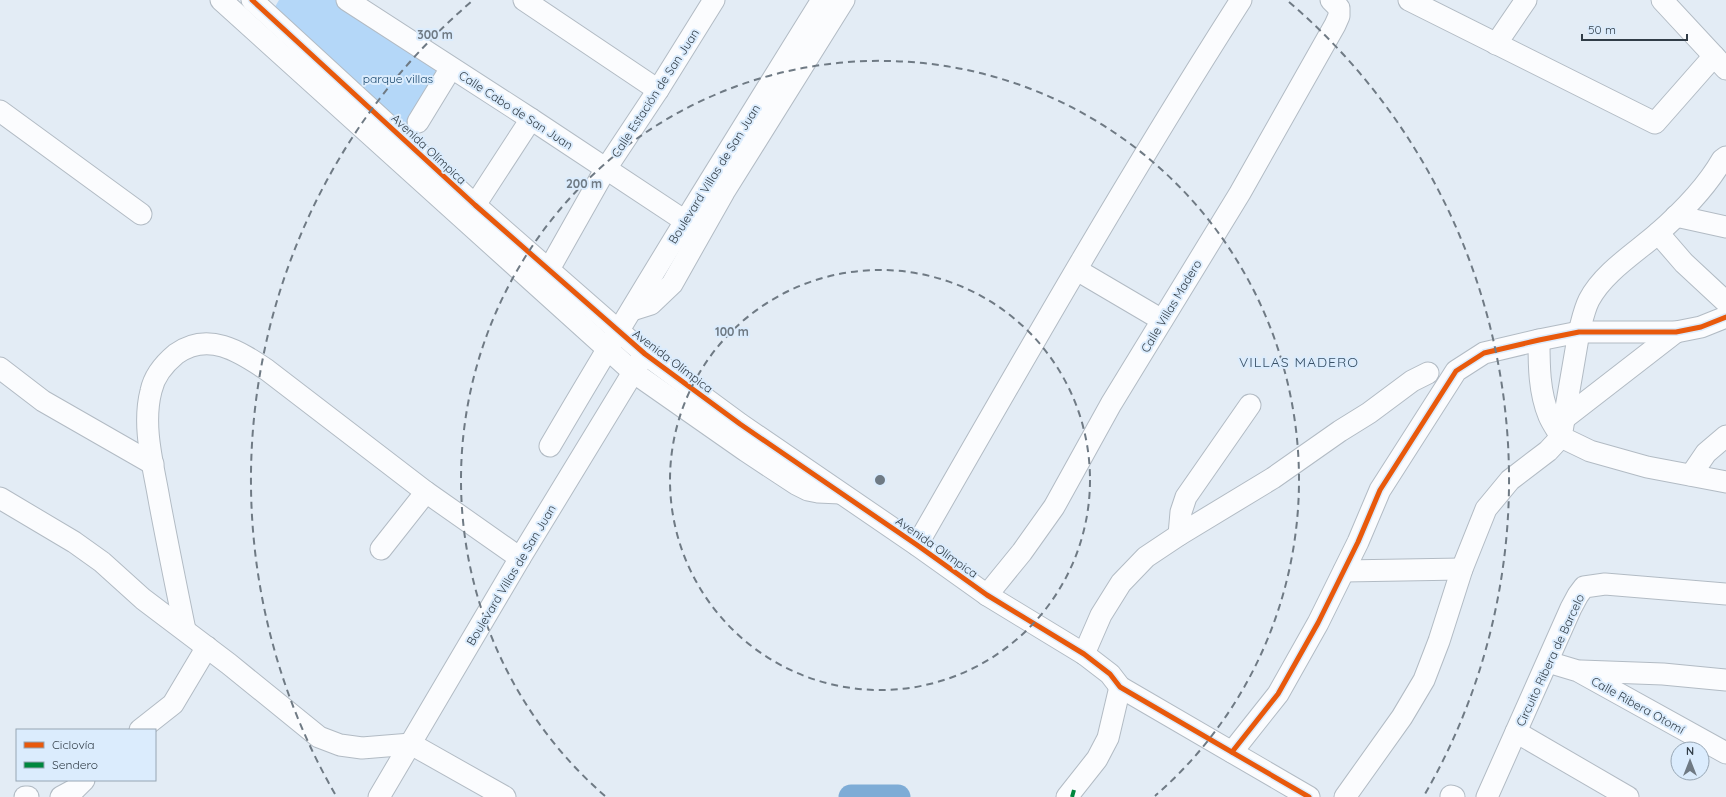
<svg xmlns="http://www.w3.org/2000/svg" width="1726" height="797" font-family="Quicksand,sans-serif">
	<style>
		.green { fill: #b4d7f8 }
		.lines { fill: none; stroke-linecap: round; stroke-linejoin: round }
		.river { stroke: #7eacd6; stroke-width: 25 }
		.minor-casing { stroke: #b2bbc4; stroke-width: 23 }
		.minor { stroke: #fbfcfe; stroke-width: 21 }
		.quiet { stroke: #00873e; stroke-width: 4; stroke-dasharray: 8 4; stroke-linecap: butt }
		.cycleway-casing { stroke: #dbecfd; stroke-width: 8 }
		.cycleway { stroke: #e8590c; stroke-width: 5 }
		.ring { fill: none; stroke: #6f7a84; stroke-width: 2; stroke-dasharray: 7 5 }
		.labels { text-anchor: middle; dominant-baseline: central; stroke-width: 4; stroke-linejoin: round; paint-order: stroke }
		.park-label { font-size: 12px; fill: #17466c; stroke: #dbecfd }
		.street-label { font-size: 12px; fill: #313d47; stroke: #dbecfd }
		.quarter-label { font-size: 14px; letter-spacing: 1px; fill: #385167; stroke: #dbecfd }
		.centre { fill: #6f7a84; stroke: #dbecfd; stroke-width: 2 }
		.ring-label { font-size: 12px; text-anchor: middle; font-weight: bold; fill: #6f7a84; stroke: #dbecfd; stroke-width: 4; stroke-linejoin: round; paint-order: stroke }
	</style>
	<rect width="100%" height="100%" fill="#e3ecf5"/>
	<path class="green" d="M279,0h57l96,60 5,16 -31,53 -134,-117z"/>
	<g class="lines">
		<path class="river" d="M851,797h47"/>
		<g class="minor-casing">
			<g id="minor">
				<path d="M221,0l412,372 113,79 50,33 12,6 10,2 22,1"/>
				<path d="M252,0l223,205 170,149 95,70 177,121 70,50 97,59 26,20 10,13 189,110"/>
				<path d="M347,0l184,119 154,102"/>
				<path d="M524,0l134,90"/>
				<path d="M1409,0l246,123 59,-67"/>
				<path d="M1662,0l64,69"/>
				<path d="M1496,44l30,-44"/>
				<path d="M0,111l141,103"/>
				<path d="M418,122l33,-54"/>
				<path d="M1726,157l-4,3c-16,28 -41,53 -65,74 -22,19 -54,39 -68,66 -5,10 -7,21 -10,32l-18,105 29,14 57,16 79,15"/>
				<path d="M475,205l56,-86"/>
				<path d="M1676,216l50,11"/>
				<path d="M1658,233l26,30 42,39"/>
				<path d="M1077,270l85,50"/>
				<path d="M548,271l57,-101 53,-80 56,-90"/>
				<path d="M632,310l19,-6 21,-20 52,-92 120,-192"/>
				<path d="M0,368l43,33 110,63"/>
				<path d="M1565,418l111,-86"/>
				<path d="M550,446c88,-150 180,-298 272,-446"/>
				<path d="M1691,475l15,-22 20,-17"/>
				<path d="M0,498l74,44 28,20 41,37 86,65 90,73 21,8 22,3 49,-4 94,53"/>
				<path d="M1179,535l2,-23 5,-15 64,-92"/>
				<path d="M917,545c105,-183 210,-367 324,-545"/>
				<path d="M381,549l45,-57"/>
				<path d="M1344,571l118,-2"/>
				<path d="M987,595l35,-43 32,-45 57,-103 129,-211 95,-168 4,-9v-8l-8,-8"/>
				<path d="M185,630c-9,-44 -18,-88 -26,-131 -6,-35 -17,-73 -8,-108 3,-15 13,-27 25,-37 32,-23 63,-3 91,16l159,122 94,66"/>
				<path d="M1084,654l17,-39 20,-32 25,-26 33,-22 94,-57 67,-47 29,-18 43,-32 16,-8"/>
				<path d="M1548,662l30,9 148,82"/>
				<path d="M1581,671l82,3 63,6"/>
				<path d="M140,730l33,-26 34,-57"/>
				<path d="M1516,732l112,65"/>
				<path d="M1232,752l46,-58 40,-71 40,-81 22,-52 76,-119 28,-18 55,-13 40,-8h97l25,-5 25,-10"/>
				<path d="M1451,796l3,1"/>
				<path d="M25,797h3"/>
				<path d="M61,797l13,-7 10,-10"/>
				<path d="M379,797l141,-239 120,-197"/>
				<path d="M1067,797l30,-38 11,-21 12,-51"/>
				<path d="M1345,797l57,-80 22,-37 15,-39 23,-72 24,-60 24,-29 38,-29 13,-14c-4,-7 -9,-14 -12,-21 -10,-24 -10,-51 -10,-76"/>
				<path d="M1487,797l84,-189 7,-13 6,-8 21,-3 121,10"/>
			</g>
		</g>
		<use href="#minor" class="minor"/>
		<path class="quiet" d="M1072,797l2,-7"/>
		<g class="cycleway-casing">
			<g id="cycleway">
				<path d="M252,0l223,205 170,149 95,70 177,121 70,50 97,59 26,20 10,13 189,110"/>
				<path d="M1232,752l46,-58 40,-71 40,-81 22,-52 76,-119 28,-18 55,-13 40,-8h97l25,-5 25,-10"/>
			</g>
		</g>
		<use href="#cycleway" class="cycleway"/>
	</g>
	<g class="ring">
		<circle cx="880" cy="480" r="210"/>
		<path d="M605 796A419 419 0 1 1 1155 796"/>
		<path d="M335 794A629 629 0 0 1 471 2M1289 2A629 629 0 0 1 1425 794"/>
	</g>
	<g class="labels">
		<g class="park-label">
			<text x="398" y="78">parque villas</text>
		</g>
		<g class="street-label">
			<text transform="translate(655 93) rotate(-57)">Calle Estación de San Juan</text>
			<text transform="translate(516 110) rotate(33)">Calle Cabo de San Juan</text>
			<text transform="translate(429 149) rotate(43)">Avenida Olímpica</text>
			<text transform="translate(714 174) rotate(-58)">Boulevard Villas de San Juan</text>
			<text transform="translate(1171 306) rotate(-59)">Calle Villas Madero</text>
			<text transform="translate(673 361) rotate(37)">Avenida Olímpica</text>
			<text transform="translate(937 547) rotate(35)">Avenida Olímpica</text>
			<text transform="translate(511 575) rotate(-59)">Boulevard Villas de San Juan</text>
			<text transform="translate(1550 660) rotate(-65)">Circuito Ribera de Barcelo</text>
			<text transform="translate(1638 705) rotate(29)">Calle Ribera Otomí</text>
		</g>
		<g class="quarter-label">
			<text x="1299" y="362">VILLAS MADERO</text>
		</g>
	</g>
	<circle cx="880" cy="480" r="6" class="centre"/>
	<g class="ring-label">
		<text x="435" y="39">300 m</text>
		<text x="584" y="188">200 m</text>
		<text x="732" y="336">100 m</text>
	</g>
	<rect x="16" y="729" width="140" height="52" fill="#dbecfd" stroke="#97a6b4"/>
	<rect x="24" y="742" width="20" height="6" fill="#e8590c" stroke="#97a6b4"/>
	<text x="52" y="749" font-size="12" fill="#313d47">Ciclovía</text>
	<rect x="24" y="762" width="20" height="6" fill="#00873e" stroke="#97a6b4"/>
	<text x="52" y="769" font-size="12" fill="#313d47">Sendero</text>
	<g transform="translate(1690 761)"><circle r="19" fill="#dbecfd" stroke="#97a6b4"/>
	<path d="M0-3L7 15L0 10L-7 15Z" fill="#6f7a84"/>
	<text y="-6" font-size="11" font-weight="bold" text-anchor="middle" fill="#313d47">N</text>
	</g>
	<path d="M1582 34v6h105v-6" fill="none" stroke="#313d47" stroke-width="2"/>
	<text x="1588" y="34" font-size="12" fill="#313d47" stroke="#dbecfd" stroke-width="3" paint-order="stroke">50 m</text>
</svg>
